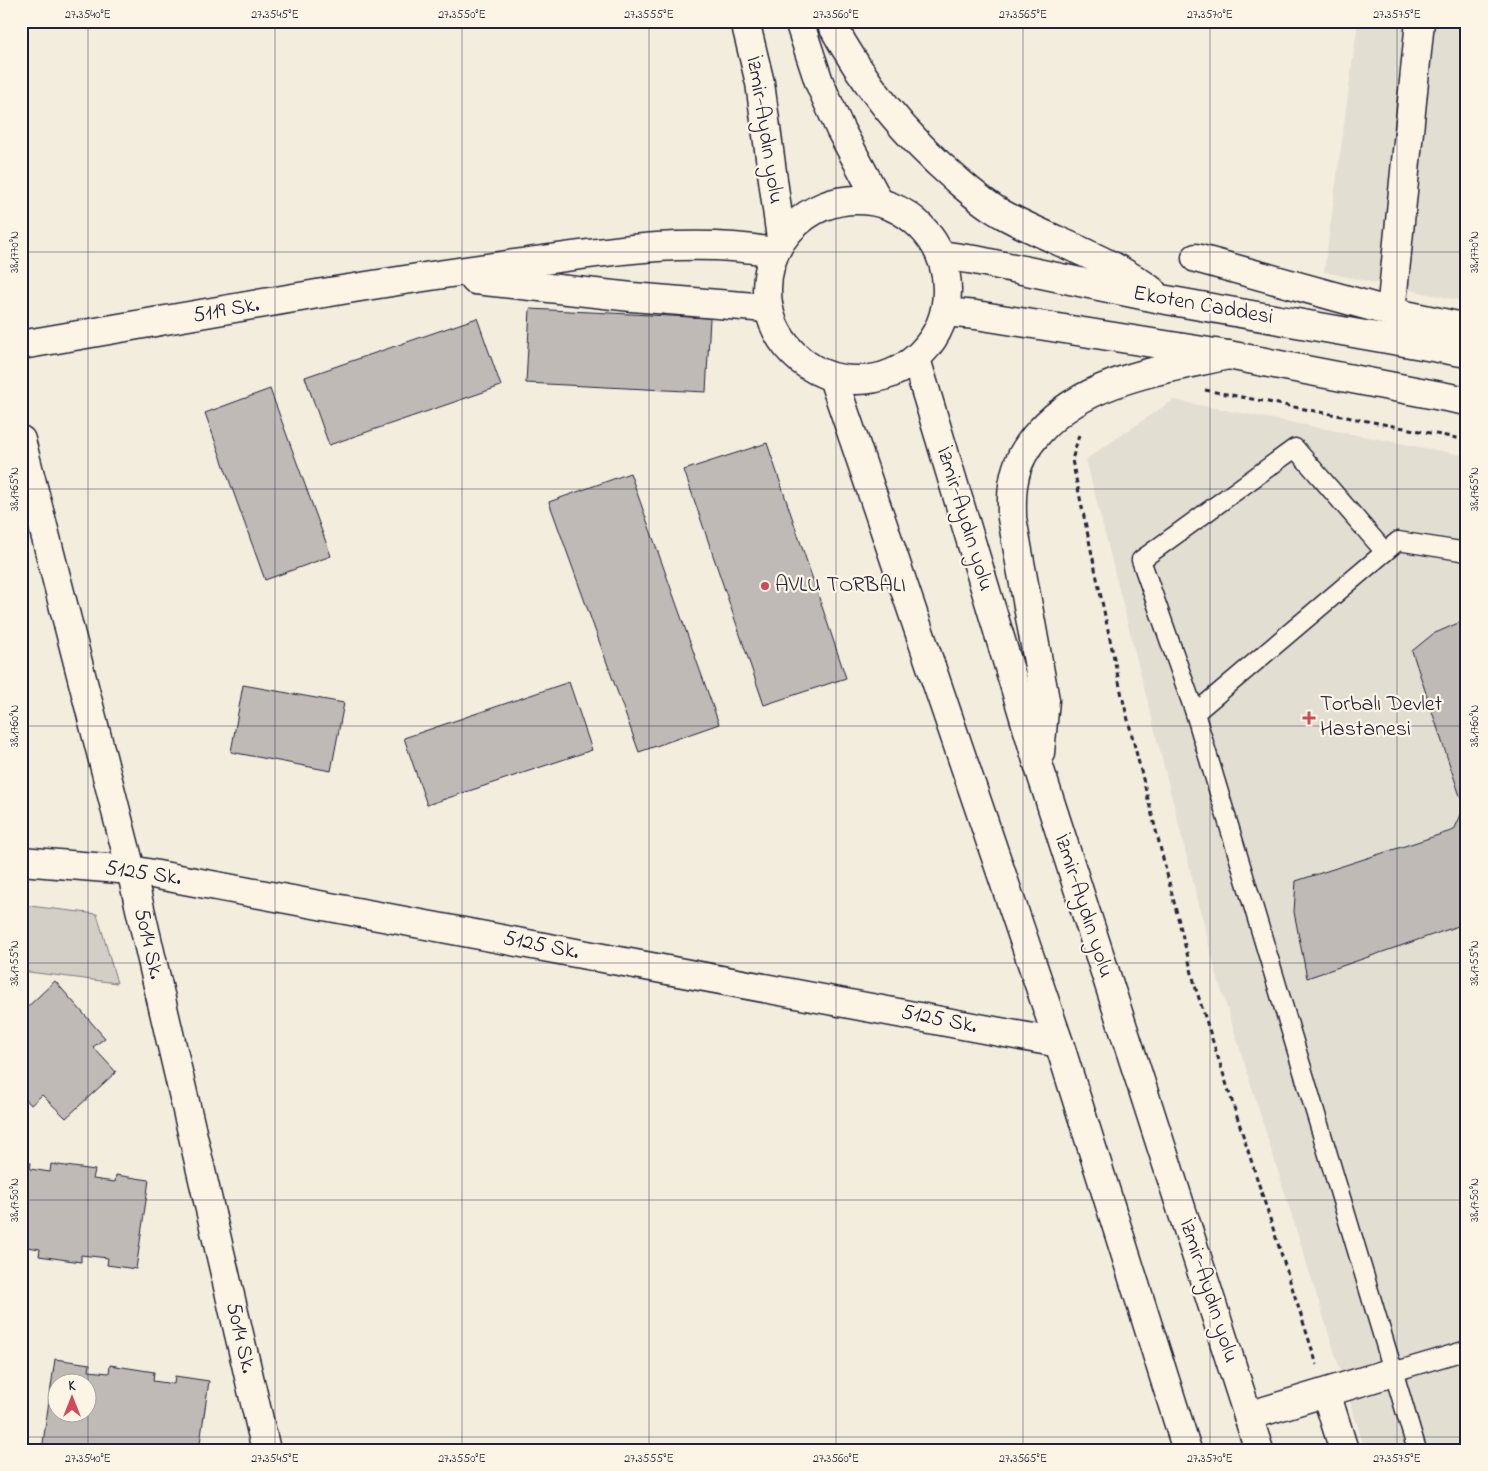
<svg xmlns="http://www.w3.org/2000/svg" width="1488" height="1471" font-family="'Indie Flower',sans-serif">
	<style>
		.built { fill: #e3ded2 }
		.green { fill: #d4cfc6; stroke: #7b7880 }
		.building { fill: #bfbab6; stroke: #22223b; fill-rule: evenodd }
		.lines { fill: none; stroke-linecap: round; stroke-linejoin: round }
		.lane-casing { stroke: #22223b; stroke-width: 21 }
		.street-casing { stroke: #22223b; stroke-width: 31 }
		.secondary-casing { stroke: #22223b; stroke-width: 31 }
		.highway-casing { stroke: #22223b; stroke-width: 31 }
		.path { stroke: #22223b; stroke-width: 3; stroke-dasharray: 5 4; stroke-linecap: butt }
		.lane { stroke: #fcf5e5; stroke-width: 18 }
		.street { stroke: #fcf5e5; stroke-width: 28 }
		.secondary { stroke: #fcf5e5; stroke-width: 28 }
		.highway { stroke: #fcf5e5; stroke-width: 28 }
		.ticks { fill: none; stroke: #22223b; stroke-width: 1; stroke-opacity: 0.45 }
		.poi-dot { fill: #d1495b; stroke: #fcf5e5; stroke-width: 2 }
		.labels { text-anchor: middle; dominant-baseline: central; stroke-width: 4.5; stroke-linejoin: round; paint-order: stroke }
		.street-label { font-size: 22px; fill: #22223b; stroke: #fcf5e5 }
		.poi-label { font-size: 22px; fill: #22223b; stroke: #fcf5e5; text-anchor: start }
		.neatline { fill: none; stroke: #22223b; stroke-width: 2 }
		.ticks-label { font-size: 12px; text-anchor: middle; fill: #22223b }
	</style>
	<rect width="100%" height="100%" fill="#f3edde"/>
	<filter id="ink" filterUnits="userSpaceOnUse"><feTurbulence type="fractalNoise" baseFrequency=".02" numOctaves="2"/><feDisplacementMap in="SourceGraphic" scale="10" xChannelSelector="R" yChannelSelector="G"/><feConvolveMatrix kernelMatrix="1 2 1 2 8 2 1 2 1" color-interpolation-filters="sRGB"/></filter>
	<g filter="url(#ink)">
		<g class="built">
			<path d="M1358,21h109v281l-143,-30z"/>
			<path d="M1173,400l294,56v994h-102l-148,-474 -131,-517z"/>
		</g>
		<path class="green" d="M21,905l76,9 20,69 -96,-12z"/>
		<g class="building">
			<path d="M530,309l180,9 -4,74 -180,-9z"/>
			<path d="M477,318l24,68 -172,59 -24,-68z"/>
			<path d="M270,389l61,167 -66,24 -60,-167z"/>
			<path d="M767,443l79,235 -82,27 -80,-235z"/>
			<path d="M630,473l89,251 -80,28 -90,-250z"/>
			<path d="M1465,620h2v303l-160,55 -13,-66 2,-31 158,-51 10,-22 -52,-157 21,-17z"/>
			<path d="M569,682l23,68 -165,55 -23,-67z"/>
			<path d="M243,685l101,18 -13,68 -100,-19z"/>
			<path d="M55,981l50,57 -12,9 23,25 -50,46 -24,-23 -11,10 -10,-11v-81z"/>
			<path d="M21,1161l10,2 -1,6 20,3 1,-8 44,6 -2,9 22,3 1,-7 33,5 -13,89 -29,-4 1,-7 -27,-3v7l-42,-6 1,-7 -19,-3z"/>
			<path d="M55,1359l35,5 -1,7 20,2 1,-8 44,7 -1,9 21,3 1,-8 34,5 -10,69h-104l-19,-3 -1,3h-33zM58,1384h30v30h-30z"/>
		</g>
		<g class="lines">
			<g class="lane-casing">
				<g id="lane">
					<path d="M1385,552l-90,-104 -154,112 54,153 222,737"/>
					<path d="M1195,713l203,-172 69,11"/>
					<path d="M1393,1372l74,-22"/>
				</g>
			</g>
			<g class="street-casing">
				<g id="street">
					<path d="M1196,258l195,54 76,16"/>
					<path d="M1391,312l29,-291"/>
					<path d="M21,440l110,430 135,580"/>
					<path d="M21,861l110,9 928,173"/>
					<path d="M1326,1393l18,57"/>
					<path d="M1248,1416l145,-44"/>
				</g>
			</g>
			<g class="secondary-casing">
				<g id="secondary">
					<path d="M475,280l157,17 135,11"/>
					<path d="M21,345c160,-27 319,-57 479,-79 91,-12 183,-30 274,-14"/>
				</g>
			</g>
			<g class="highway-casing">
				<g id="highway">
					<path d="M745,21l15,62 21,156"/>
					<path d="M799,21l20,61 21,47 39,73"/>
					<path d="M830,21c33,62 75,115 128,160 14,12 29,25 46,34 35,19 74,33 110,52 13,8 26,14 38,24"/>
					<circle cx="857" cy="290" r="90"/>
					<path d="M941,255l34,5 186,39 306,54"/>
					<path d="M945,312l31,3 252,40 239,46"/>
					<path d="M916,359l123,408 220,683"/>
					<path d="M833,378l226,665 128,407"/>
					<path d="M1040,753l5,-53 -33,-182c0,-13 -1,-25 2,-38 3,-19 14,-36 26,-49 47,-52 123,-61 188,-76"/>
				</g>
			</g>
			<g class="path">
				<path d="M1205,390l262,50"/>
				<path d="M1079,435l-7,25 50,236 74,293 121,376"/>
			</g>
			<use href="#lane" class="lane"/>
			<use href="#street" class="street"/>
			<use href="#secondary" class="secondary"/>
			<use href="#highway" class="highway"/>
		</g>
	</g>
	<path class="ticks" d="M88,21v1429M275,21v1429M462,21v1429M649,21v1429M836,21v1429M1023,21v1429M1210,21v1429M1397,21v1429M21,252h1446M21,489h1446M21,726h1446M21,963h1446M21,1200h1446M21,1437h1446"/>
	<g class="poi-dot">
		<circle cx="765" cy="586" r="5"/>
		<path d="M1306.5 710.5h5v5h5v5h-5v5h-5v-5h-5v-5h5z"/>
	</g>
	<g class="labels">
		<g class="street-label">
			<text transform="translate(764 130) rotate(81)">İzmir-Aydın yolu</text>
			<text transform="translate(1203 306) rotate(10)">Ekoten Caddesi</text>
			<text transform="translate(226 311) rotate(-10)">5119 Sk.</text>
			<text transform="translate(964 519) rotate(73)">İzmir-Aydın yolu</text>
			<text transform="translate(143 874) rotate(8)">5125 Sk.</text>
			<text transform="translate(1083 906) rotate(72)">İzmir-Aydın yolu</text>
			<text transform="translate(148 944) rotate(77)">5014 Sk.</text>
			<text transform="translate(541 946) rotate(11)">5125 Sk.</text>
			<text transform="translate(939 1020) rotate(11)">5125 Sk.</text>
			<text transform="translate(1208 1291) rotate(72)">İzmir-Aydın yolu</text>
			<text transform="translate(240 1338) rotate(77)">5014 Sk.</text>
		</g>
		<g class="poi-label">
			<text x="775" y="586">AVLU TORBALI</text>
			<text x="1320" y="705">Torbalı Devlet<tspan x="1320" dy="25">Hastanesi</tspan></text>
		</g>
	</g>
	<rect width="1488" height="1471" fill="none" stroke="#fcf5e5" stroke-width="55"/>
	<g transform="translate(72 1398)"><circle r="24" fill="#fcf5e5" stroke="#a5a1a1"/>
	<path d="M0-4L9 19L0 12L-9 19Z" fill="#d1495b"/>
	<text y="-8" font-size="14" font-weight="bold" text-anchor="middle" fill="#22223b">K</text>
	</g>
	<rect x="28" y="28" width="1432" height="1416" class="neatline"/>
	<g class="ticks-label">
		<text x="88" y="18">27.3540°E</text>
		<text x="275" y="18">27.3545°E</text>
		<text x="462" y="18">27.3550°E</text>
		<text x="649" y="18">27.3555°E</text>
		<text x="836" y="18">27.3560°E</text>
		<text x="1023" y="18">27.3565°E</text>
		<text x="1210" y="18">27.3570°E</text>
		<text x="1397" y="18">27.3575°E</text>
		<text transform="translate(14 252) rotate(-90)" y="4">38.1770°N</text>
		<text transform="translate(1474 252) rotate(-90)" y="4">38.1770°N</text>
		<text transform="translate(14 489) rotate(-90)" y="4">38.1765°N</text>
		<text transform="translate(1474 489) rotate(-90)" y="4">38.1765°N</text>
		<text transform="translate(14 726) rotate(-90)" y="4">38.1760°N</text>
		<text transform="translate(1474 726) rotate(-90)" y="4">38.1760°N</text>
		<text transform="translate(14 963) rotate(-90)" y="4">38.1755°N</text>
		<text transform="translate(1474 963) rotate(-90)" y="4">38.1755°N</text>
		<text transform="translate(14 1200) rotate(-90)" y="4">38.1750°N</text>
		<text transform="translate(1474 1200) rotate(-90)" y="4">38.1750°N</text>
		<text x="88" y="1462">27.3540°E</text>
		<text x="275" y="1462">27.3545°E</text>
		<text x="462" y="1462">27.3550°E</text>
		<text x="649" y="1462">27.3555°E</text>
		<text x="836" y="1462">27.3560°E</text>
		<text x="1023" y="1462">27.3565°E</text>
		<text x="1210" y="1462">27.3570°E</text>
		<text x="1397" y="1462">27.3575°E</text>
	</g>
</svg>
